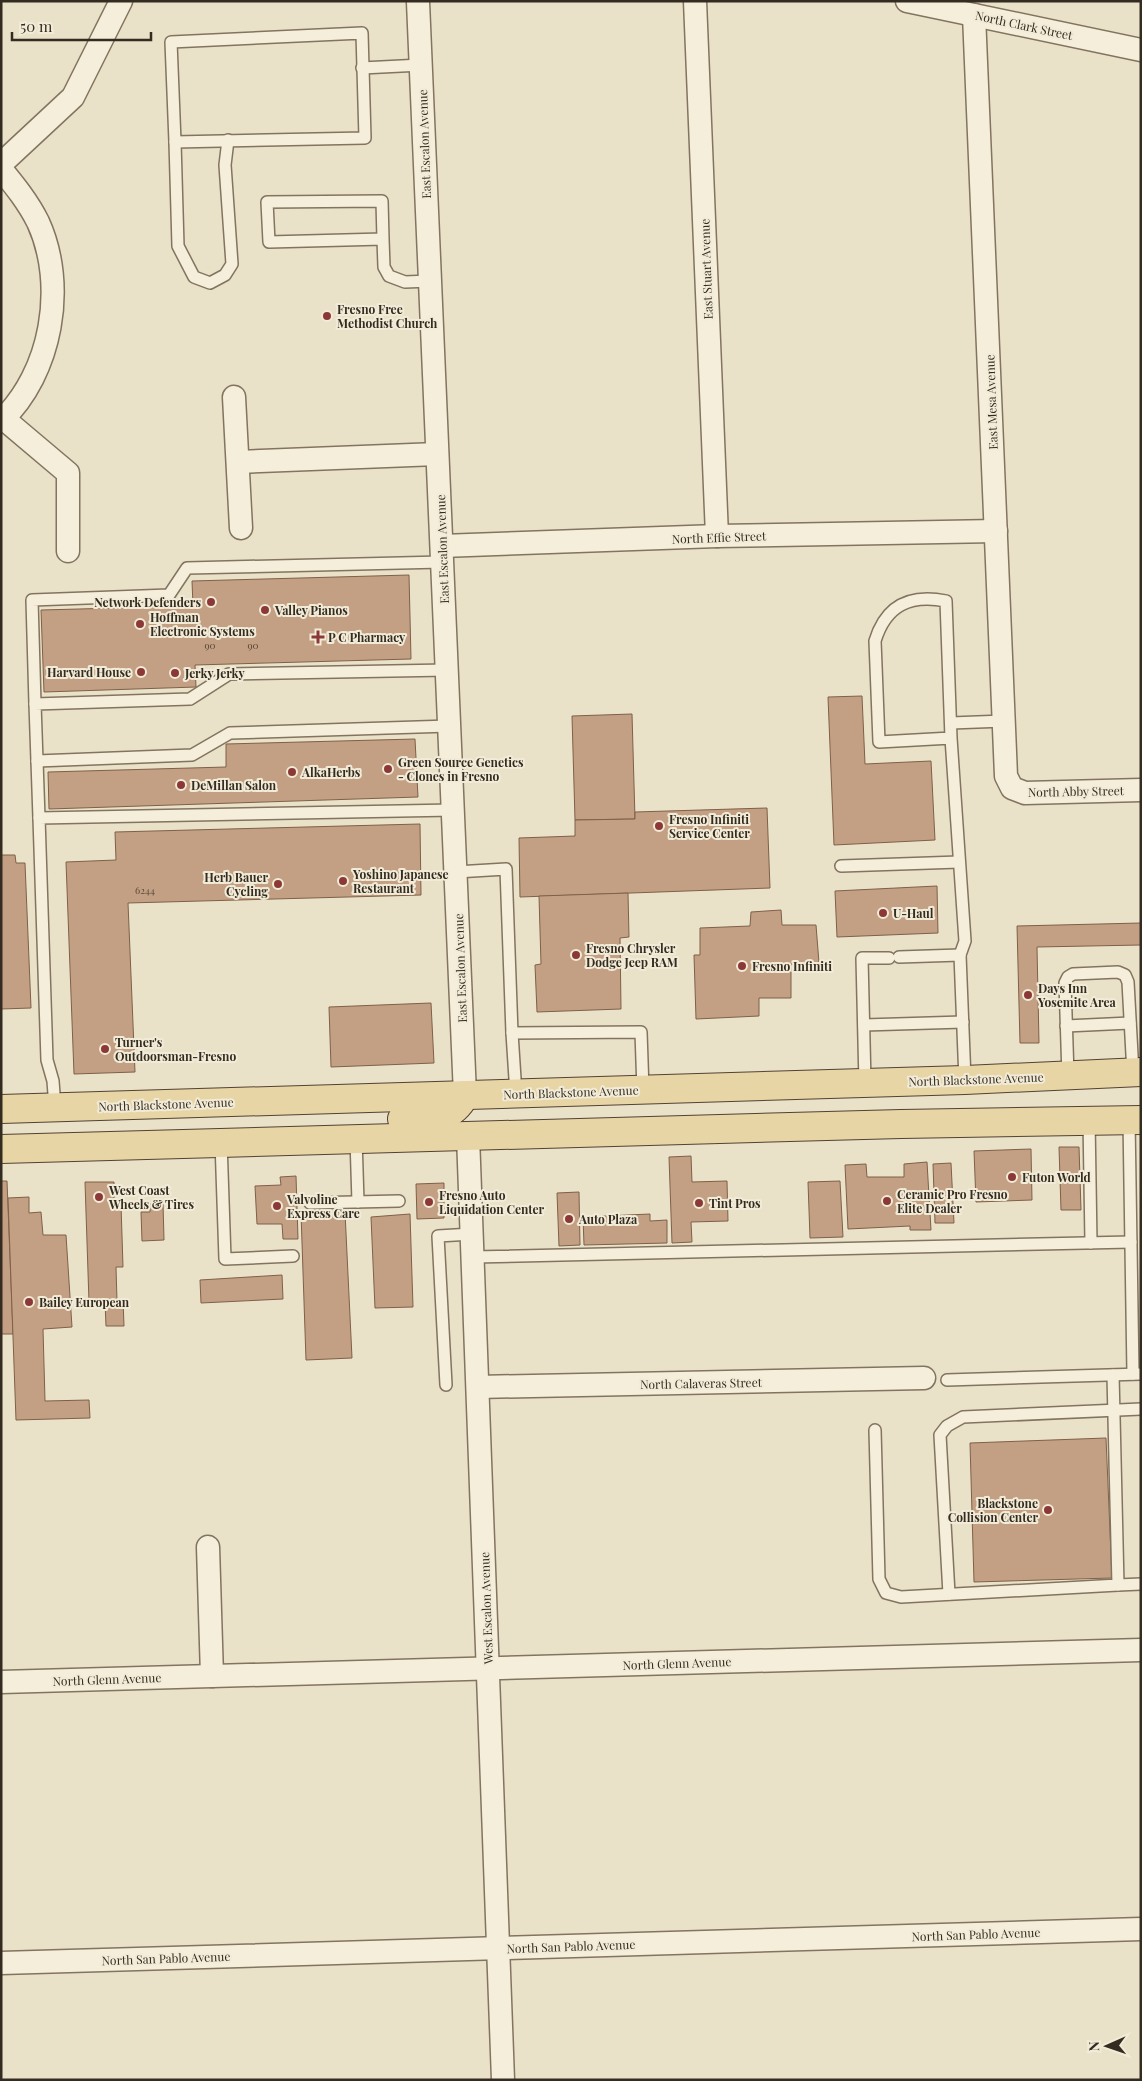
<svg xmlns="http://www.w3.org/2000/svg" width="1142" height="2081" font-family="'Playfair Display',serif">
	<style>
		.building { fill: #c3a083; stroke: #7f6048 }
		.lines { fill: none; stroke-linecap: round; stroke-linejoin: round }
		.lane-casing { stroke: #83745f; stroke-width: 14 }
		.street-casing { stroke: #83745f; stroke-width: 25 }
		.primary-casing { stroke: #524233; stroke-width: 30 }
		.lane { stroke: #f5eedb; stroke-width: 11 }
		.street { stroke: #f5eedb; stroke-width: 22 }
		.primary { stroke: #e7d5a5; stroke-width: 28 }
		.poi-dot { fill: #8b3936; stroke: #f2ebd7; stroke-width: 2 }
		.labels { text-anchor: middle; dominant-baseline: central; stroke-width: 4; stroke-linejoin: round; paint-order: stroke }
		.number-label { font-size: 10px; fill: #58493a }
		.street-label { font-size: 12px; fill: #352c21; stroke: #f2ebd7 }
		.poi-label { font-size: 12px; font-weight: bold; fill: #352c21; stroke: #f2ebd7; text-anchor: start }
	</style>
	<rect width="100%" height="100%" fill="#e9e1c8"/>
	<g class="building">
		<path d="M409,575l2,84 -216,6 1,22 -152,5 -3,-82 152,-4 -1,-25z"/>
		<path d="M862,696l3,68 66,-3 4,79 -101,5 -6,-148z"/>
		<path d="M632,714l3,105 -60,1 -3,-104z"/>
		<path d="M415,739l3,58 -369,12 -1,-37 178,-5v-23z"/>
		<path d="M767,808l3,80 -250,9 -1,-59 56,-2v-16l60,-1v-7z"/>
		<path d="M420,824l1,71 -293,8 7,169 -61,2 -8,-212 50,-2 -1,-28z"/>
		<path d="M1,855h14l1,8h9l6,145 -30,1z"/>
		<path d="M937,886l1,47 -101,4 -2,-46z"/>
		<path d="M628,893l1,44 -9,1 1,71 -84,3 -2,-47 6,-1 -2,-68z"/>
		<path d="M781,910l1,15h34l3,38 -28,1v34h-32v18l-63,3 -2,-64h6v-27l50,-2 1,-14z"/>
		<path d="M1141,923v22l-104,2 2,96h-19l-3,-117z"/>
		<path d="M431,1003l3,60 -103,4 -2,-60z"/>
		<path d="M1059,1147h20l2,63h-20z"/>
		<path d="M1031,1149l1,51 -56,2 -2,-51z"/>
		<path d="M691,1156l1,26 35,-1 1,40 -37,1 1,20 -20,1 -3,-86z"/>
		<path d="M927,1162l4,68h-21v-4l-62,3 -3,-64 21,-1 1,13h37v-13z"/>
		<path d="M951,1163l3,60h-19l-2,-59z"/>
		<path d="M296,1176l2,63h-15l-1,-15h-25l-2,-38 26,-1 -1,-8z"/>
		<path d="M1,1181h6l6,153h-12z"/>
		<path d="M840,1181l3,56 -33,1 -2,-56z"/>
		<path d="M85,1182h29v23h7l2,62h-7l1,34 6,-1 1,26h-18l-1,-24h-16z"/>
		<path d="M444,1183v35l-27,1 -1,-35z"/>
		<path d="M579,1192l1,53 -21,1 -2,-53z"/>
		<path d="M29,1197v16l12,-1 2,23h23l6,92 -29,2 2,72 44,-1 1,18 -74,2 -8,-222z"/>
		<path d="M163,1203l1,37 -22,1 -1,-29h9v-8z"/>
		<path d="M345,1212l7,146 -46,2 -5,-147z"/>
		<path d="M410,1214l3,93 -38,1 -4,-91z"/>
		<path d="M650,1214v7l17,-1v23l-83,2 -1,-28z"/>
		<path d="M282,1275l1,24 -82,4 -1,-23z"/>
		<path d="M1106,1438l6,140 -138,4 -4,-139z"/>
	</g>
	<g class="lines">
		<g class="lane-casing">
			<g id="lane">
				<path d="M362,33l3,105 -190,4 -4,-100z"/>
				<path d="M362,68l59,-3"/>
				<path d="M175,142l3,104 16,31 16,6 15,-8 7,-11 -7,-99 3,-25"/>
				<path d="M383,239l-1,-38 -115,1 2,40 114,-3 1,28 5,9 16,6 25,-1"/>
				<path d="M447,670l-218,4 -39,25 -155,5 2,57 155,-6 38,-22 219,-7"/>
				<path d="M35,704l-3,-104 137,-5 18,-27 255,-6"/>
				<path d="M951,723l53,-2"/>
				<path d="M951,738l-72,4 -4,-101c11,-36 35,-47 71,-40l5,137 14,203 -5,14"/>
				<path d="M37,761l2,57"/>
				<path d="M841,866l118,-4"/>
				<path d="M456,872l50,-3 6,164 129,-1 2,58"/>
				<path d="M899,957l61,-2 5,125"/>
				<path d="M864,1025l99,-3"/>
				<path d="M1066,1026l64,-3"/>
				<path d="M512,1033l4,61"/>
				<path d="M1068,1076l-3,-93 3,-6 5,-3 45,-2 7,3 3,7 5,91"/>
				<path d="M865,1083l-3,-125h27"/>
				<path d="M55,1107l-2,-26 -6,-21 -8,-242 414,-8"/>
				<path d="M1089,1120l2,123"/>
				<path d="M1129,1120l4,254"/>
				<path d="M356,1139l2,63"/>
				<path d="M221,1142l4,117 68,-3"/>
				<path d="M310,1203l89,-2"/>
				<path d="M473,1257l658,-15"/>
				<path d="M947,1380l194,-6"/>
				<path d="M446,1385l-8,-149 34,-2"/>
				<path d="M875,1430l4,149 7,14 15,4 217,-12 -5,-210"/>
				<path d="M1118,1585l23,-1"/>
				<path d="M949,1594l-9,-159 7,-9 16,-9 178,-8"/>
			</g>
		</g>
		<g class="street-casing">
			<g id="street">
				<path d="M695,1l22,535"/>
				<path d="M907,1l234,49"/>
				<path d="M418,2l47,1093"/>
				<path d="M974,15l32,761 6,12 13,5 116,-3"/>
				<path d="M1,164l72,-67 48,-96"/>
				<path d="M1,169c14,17 27,33 37,53 29,63 14,151 -37,199"/>
				<path d="M234,397l7,131"/>
				<path d="M4,419l64,54v78"/>
				<path d="M238,462l199,-8"/>
				<path d="M442,546l275,-10 279,-5"/>
				<path d="M468,1136l35,944"/>
				<path d="M478,1387l446,-9"/>
				<path d="M208,1547l4,129"/>
				<path d="M1,1682l1140,-32"/>
				<path d="M1,1963l1140,-34"/>
			</g>
		</g>
		<g class="primary-casing">
			<g id="primary">
				<path d="M1,1109l964,-29 176,-8"/>
				<path d="M402,1119c27,-1 49,3 63,-24"/>
				<path d="M1,1149l900,-25 240,-4"/>
			</g>
		</g>
		<use href="#lane" class="lane"/>
		<use href="#street" class="street"/>
		<use href="#primary" class="primary"/>
	</g>
	<g class="poi-dot">
		<circle cx="327" cy="316" r="5"/>
		<circle cx="211" cy="602" r="5"/>
		<circle cx="265" cy="610" r="5"/>
		<circle cx="140" cy="624" r="5"/>
		<path d="M315.5 629.5h5v5h5v5h-5v5h-5v-5h-5v-5h5z"/>
		<circle cx="141" cy="672" r="5"/>
		<circle cx="175" cy="673" r="5"/>
		<circle cx="388" cy="769" r="5"/>
		<circle cx="292" cy="772" r="5"/>
		<circle cx="181" cy="785" r="5"/>
		<circle cx="659" cy="826" r="5"/>
		<circle cx="343" cy="881" r="5"/>
		<circle cx="278" cy="884" r="5"/>
		<circle cx="883" cy="913" r="5"/>
		<circle cx="576" cy="955" r="5"/>
		<circle cx="742" cy="966" r="5"/>
		<circle cx="1028" cy="995" r="5"/>
		<circle cx="105" cy="1049" r="5"/>
		<circle cx="1012" cy="1177" r="5"/>
		<circle cx="99" cy="1197" r="5"/>
		<circle cx="887" cy="1201" r="5"/>
		<circle cx="429" cy="1202" r="5"/>
		<circle cx="699" cy="1203" r="5"/>
		<circle cx="277" cy="1206" r="5"/>
		<circle cx="569" cy="1219" r="5"/>
		<circle cx="29" cy="1302" r="5"/>
		<circle cx="1048" cy="1510" r="5"/>
	</g>
	<g class="labels">
		<g class="number-label">
			<text x="210" y="645">90</text>
			<text x="253" y="645">90</text>
			<text x="145" y="890">6244</text>
		</g>
		<g class="street-label">
			<text transform="translate(1024 25) rotate(12)">North Clark Street</text>
			<text transform="translate(424 144) rotate(-92)">East Escalon Avenue</text>
			<text transform="translate(706 269) rotate(-92)">East Stuart Avenue</text>
			<text transform="translate(991 402) rotate(-92)">East Mesa Avenue</text>
			<text transform="translate(719 537) rotate(-2)">North Effie Street</text>
			<text transform="translate(442 549) rotate(-92)">East Escalon Avenue</text>
			<text transform="translate(1076 791) rotate(-1)">North Abby Street</text>
			<text transform="translate(460 968) rotate(-92)">East Escalon Avenue</text>
			<text transform="translate(976 1079) rotate(-2)">North Blackstone Avenue</text>
			<text transform="translate(571 1092) rotate(-2)">North Blackstone Avenue</text>
			<text transform="translate(166 1104) rotate(-2)">North Blackstone Avenue</text>
			<text transform="translate(701 1383) rotate(-1)">North Calaveras Street</text>
			<text transform="translate(486 1608) rotate(-92)">West Escalon Avenue</text>
			<text transform="translate(677 1663) rotate(-2)">North Glenn Avenue</text>
			<text transform="translate(107 1679) rotate(-2)">North Glenn Avenue</text>
			<text transform="translate(976 1934) rotate(-2)">North San Pablo Avenue</text>
			<text transform="translate(571 1946) rotate(-2)">North San Pablo Avenue</text>
			<text transform="translate(166 1958) rotate(-2)">North San Pablo Avenue</text>
		</g>
		<g class="poi-label">
			<text x="337" y="309">Fresno Free<tspan x="337" dy="14">Methodist Church</tspan></text>
			<text x="201" y="602" text-anchor="end">Network Defenders</text>
			<text x="275" y="610">Valley Pianos</text>
			<text x="150" y="617">Hoffman<tspan x="150" dy="14">Electronic Systems</tspan></text>
			<text x="328" y="637">P C Pharmacy</text>
			<text x="131" y="672" text-anchor="end">Harvard House</text>
			<text x="185" y="673">Jerky Jerky</text>
			<text x="398" y="762">Green Source Genetics<tspan x="398" dy="14">- Clones in Fresno</tspan></text>
			<text x="302" y="772">AlkaHerbs</text>
			<text x="191" y="785">DeMillan Salon</text>
			<text x="669" y="819">Fresno Infiniti<tspan x="669" dy="14">Service Center</tspan></text>
			<text x="353" y="874">Yoshino Japanese<tspan x="353" dy="14">Restaurant</tspan></text>
			<text x="268" y="877" text-anchor="end">Herb Bauer<tspan x="268" dy="14">Cycling</tspan></text>
			<text x="893" y="913">U-Haul</text>
			<text x="586" y="948">Fresno Chrysler<tspan x="586" dy="14">Dodge Jeep RAM</tspan></text>
			<text x="752" y="966">Fresno Infiniti</text>
			<text x="1038" y="988">Days Inn<tspan x="1038" dy="14">Yosemite Area</tspan></text>
			<text x="115" y="1042">Turner's<tspan x="115" dy="14">Outdoorsman-Fresno</tspan></text>
			<text x="1022" y="1177">Futon World</text>
			<text x="109" y="1190">West Coast<tspan x="109" dy="14">Wheels &amp; Tires</tspan></text>
			<text x="897" y="1194">Ceramic Pro Fresno<tspan x="897" dy="14">Elite Dealer</tspan></text>
			<text x="439" y="1195">Fresno Auto<tspan x="439" dy="14">Liquidation Center</tspan></text>
			<text x="287" y="1199">Valvoline<tspan x="287" dy="14">Express Care</tspan></text>
			<text x="709" y="1203">Tint Pros</text>
			<text x="579" y="1219">Auto Plaza</text>
			<text x="39" y="1302">Bailey European</text>
			<text x="1038" y="1503" text-anchor="end">Blackstone<tspan x="1038" dy="14">Collision Center</tspan></text>
		</g>
	</g>
	<rect width="1142" height="2081" fill="none" stroke="#352c21" stroke-width="5"/>
	<g transform="translate(1107 2046) rotate(268)" stroke="#f2ebd7" stroke-width="4" paint-order="stroke">
	<path d="M0-4L9 19L0 12L-9 19Z" fill="#352c21"/>
	<text y="-8" font-size="14" font-weight="bold" text-anchor="middle" fill="#352c21">N</text>
	</g>
	<path d="M12 32v8h139v-8" fill="none" stroke="#352c21" stroke-width="2.5"/>
	<text x="20" y="32" font-size="15" fill="#352c21" stroke="#f2ebd7" stroke-width="4" paint-order="stroke">50 m</text>
</svg>
